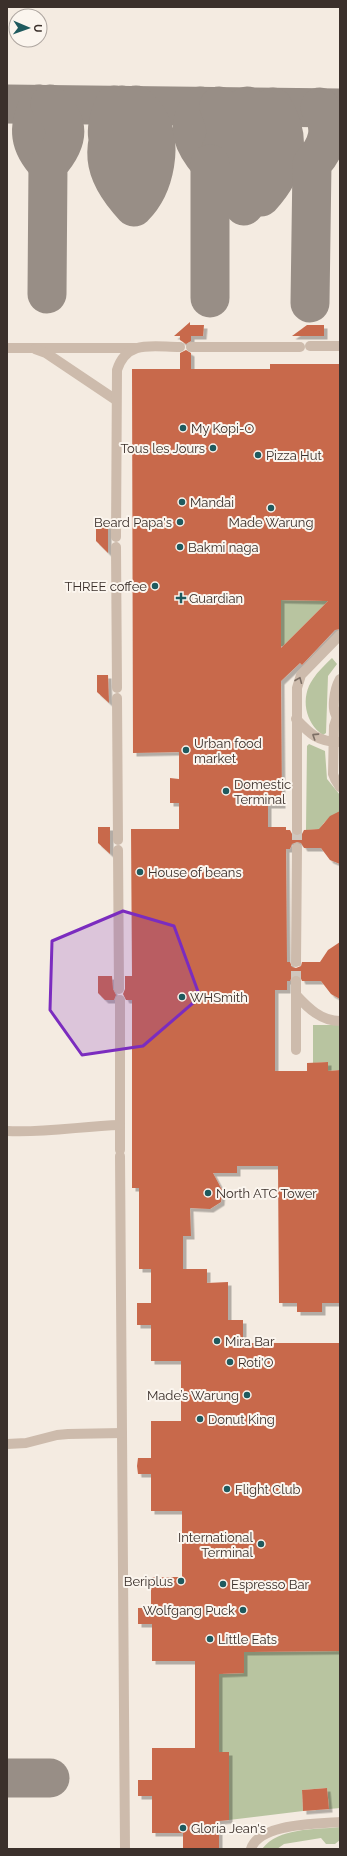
<svg xmlns="http://www.w3.org/2000/svg" width="347" height="1856" font-family="Raleway,sans-serif">
	<style>
		.green { fill: #b8c4a0 }
		.lines { fill: none; stroke-linecap: round; stroke-linejoin: round }
		.taxiway { stroke: #988e86; stroke-width: 39 }
		.building { fill: #c8694b; fill-rule: evenodd; filter: url(#shadow) }
		.minor-tunnel { stroke: #cfc6bd; stroke-width: 10; stroke-dasharray: 10 5; stroke-linecap: butt }
		.minor { stroke: #cdbbac; stroke-width: 10 }
		.oneway { stroke: #7d6f65 }
		.marked { fill: #7b2cbf; fill-opacity: 0.2; stroke: #7b2cbf; stroke-width: 3; stroke-linejoin: round }
		.poi-dot { fill: #1f5a5e; stroke: #fbf5ee; stroke-width: 1.5 }
		.labels { text-anchor: middle; dominant-baseline: central; stroke-width: 4; stroke-linejoin: round; paint-order: stroke }
		.poi-label { font-size: 13px; fill: #3b302b; stroke: #fbf5ee; text-anchor: start }
	</style>
	<defs>
		<filter id="shadow"><feDropShadow dx="3.5" dy="3.5" stdDeviation="0" flood-color="#0004"/></filter>
	</defs>
	<rect width="100%" height="100%" fill="#f4ebe1"/>
	<g class="green">
		<path d="M337,592l-54,54h-2v-46l40,1z"/>
		<path d="M332,658l5,6 -9,12 -2,57 -3,2c-18,-12 -23,-38 -10,-56 5,-8 12,-14 19,-21z"/>
		<path d="M309,744l16,7 2,28 13,16v17c-10,4 -15,8 -20,17l-14,1 1,-84z"/>
		<path d="M313,1025h27v45l-12,1v-9l-15,1z"/>
		<path d="M340,1651v157l-11,1 -2,-21 -25,2 1,21 -74,9v-68h-10v-100l4,22 21,-1v-21z"/>
		<path d="M340,1827v13l-5,4h-9l-5,-6 -37,6 -7,5h-15c17,-22 52,-19 78,-22z"/>
	</g>
	<g class="lines">
		<g class="taxiway">
			<path d="M7,104l333,4"/>
			<path d="M39,104c-12,24 -10,41 9,61"/>
			<path d="M114,105c-11,27 -9,37 9,59l12,-11 5,-28 -5,-10 -13,-10c-22,42 -22,66 12,102 21,-21 30,-64 13,-90 -3,-4 -7,-8 -11,-12"/>
			<path d="M200,106c-15,23 -6,39 10,58l8,-9"/>
			<path d="M219,106c5,13 10,25 4,39 -1,4 -4,8 -4,12 1,19 13,36 25,49 9,-9 18,-20 22,-33 3,-14 0,-48 -9,-60 -2,-2 -7,-5 -10,-7 -22,33 -10,64 14,91 25,-27 32,-57 12,-90"/>
			<path d="M47,294l1,-129c19,-21 25,-39 2,-61"/>
			<path d="M210,298v-134"/>
			<path d="M310,303l2,-139c16,-18 22,-36 8,-57"/>
			<path d="M7,1778h43"/>
		</g>
	</g>
	<g class="building">
		<path d="M190,322v3h14l-1,11h-12v5l-5,3 -6,-4v-4h-6z"/>
		<path d="M307,325h17v11h-32z"/>
		<path d="M186,350l5,3v16h79v-5h70v265l-5,1 -33,35 -2,-2 -19,18 1,124h-14v22h18v3h4l2,4 5,2 5,-2 2,-4 15,-1 11,-13 10,-5v53l-10,-4 -9,-12h-17l-3,-5 -4,-1 -5,2 -2,5h-4l1,113h3l2,5 4,1 5,-2 1,-4h18l8,-12 12,-8v57l-9,-5 -10,-13h-19l-2,-5 -4,-1 -4,1 -2,5h-3v9h-12v81h32v-8l21,-1v9l12,-1v233h-18v9h-25v-9h-18l-1,-137h-41v7h-24l9,17 -1,12 -11,7 -20,-1 1,28h-8v33h24v14l21,-1v38h15v23h97v308l-96,1v21l-25,1v78h10v68l-10,1v28h-36v-16h-31v-37h-14v-16h14v-32h43v-87h-43v-37h-14v-16h13v-31h31v-66h-31v-37h-13l-1,-8 1,-8h13v-37h30v-60h-30v-36h-14v-22h14v-34h-12v-81h-7v-188h-6l-3,-6 2,-5v-13h7l-1,-147h48v-26h-9v-25l9,1v-27l-46,1 -1,-384h48v-16zM281,600l47,1 -47,47z"/>
		<path d="M96,525h12v28l-12,-12z"/>
		<path d="M97,675h11l1,28 -12,-11z"/>
		<path d="M98,827h12v27l-12,-11z"/>
		<path d="M98,976h14l1,13 3,6 -2,5h-9l-7,-7z"/>
		<path d="M327,1788l2,21 -26,2 -1,-21z"/>
	</g>
	<g class="lines">
		<g class="minor-tunnel">
			<path d="M297,830v18"/>
			<path d="M296,981v-19"/>
		</g>
		<g class="minor">
			<path d="M310,346h30"/>
			<path d="M191,347h109"/>
			<path d="M7,348h128"/>
			<path d="M35,349l11,4 70,47"/>
			<path d="M116,537l1,-167c10,-31 36,-23 63,-23"/>
			<path d="M116,547l1,141"/>
			<path d="M340,679c-5,9 -11,34 0,40"/>
			<path d="M117,698l1,142"/>
			<path d="M337,717l-3,9 -1,48 2,5 5,8"/>
			<path d="M296,719c14,15 22,23 44,23"/>
			<path d="M297,830v-142l4,-13 39,-40"/>
			<path d="M118,850l1,139"/>
			<path d="M296,962l1,-114"/>
			<path d="M296,995c12,13 25,26 44,26"/>
			<path d="M120,1000v150"/>
			<path d="M296,1050v-69"/>
			<path d="M7,1131c39,2 75,-5 113,-6"/>
			<path d="M120,1156l5,693"/>
			<path d="M7,1444l19,-1 31,-8 11,-1 54,-1"/>
			<path d="M251,1849c8,-26 67,-25 89,-27"/>
		</g>
	</g>
	<defs><path id="oneway-chevron" d="M-2-3.5L2.5 0L-2 3.5" fill="none" stroke-width="1.6" stroke-linecap="round" stroke-linejoin="round"/></defs>
	<g class="oneway">
		<use href="#oneway-chevron" transform="translate(299 680) rotate(-68)"/>
		<use href="#oneway-chevron" transform="translate(315 736) rotate(-147)"/>
	</g>
	<path class="marked" d="M123,911l51,15 26,71 -57,49 -61,9 -32,-45 2,-69z"/>
	<g class="poi-dot">
		<circle cx="183" cy="428" r="4"/>
		<circle cx="213" cy="448" r="4"/>
		<circle cx="258" cy="455" r="4"/>
		<circle cx="182" cy="502" r="4"/>
		<circle cx="271" cy="508" r="4"/>
		<circle cx="180" cy="522" r="4"/>
		<circle cx="180" cy="547" r="4"/>
		<circle cx="155" cy="586" r="4"/>
		<path d="M179 592h4v4h4v4h-4v4h-4v-4h-4v-4h4z"/>
		<circle cx="186" cy="750" r="4"/>
		<circle cx="226" cy="791" r="4"/>
		<circle cx="140" cy="872" r="4"/>
		<circle cx="182" cy="997" r="4"/>
		<circle cx="208" cy="1193" r="4"/>
		<circle cx="217" cy="1341" r="4"/>
		<circle cx="230" cy="1362" r="4"/>
		<circle cx="247" cy="1395" r="4"/>
		<circle cx="200" cy="1419" r="4"/>
		<circle cx="227" cy="1489" r="4"/>
		<circle cx="261" cy="1544" r="4"/>
		<circle cx="181" cy="1581" r="4"/>
		<circle cx="223" cy="1584" r="4"/>
		<circle cx="243" cy="1610" r="4"/>
		<circle cx="210" cy="1639" r="4"/>
		<circle cx="183" cy="1828" r="4"/>
	</g>
	<g class="labels">
		<g class="poi-label">
			<text x="191" y="428">My Kopi-O</text>
			<text x="205" y="448" text-anchor="end">Tous les Jours</text>
			<text x="266" y="455">Pizza Hut</text>
			<text x="190" y="502">Mandai</text>
			<text x="172" y="522" text-anchor="end">Beard Papa's</text>
			<text x="271" y="522" text-anchor="middle">Made Warung</text>
			<text x="188" y="547">Bakmi naga</text>
			<text x="147" y="586" text-anchor="end">THREE coffee</text>
			<text x="189" y="598">Guardian</text>
			<text x="194" y="743">Urban food<tspan x="194" dy="15">market</tspan></text>
			<text x="234" y="784">Domestic<tspan x="234" dy="15">Terminal</tspan></text>
			<text x="148" y="872">House of beans</text>
			<text x="190" y="997">WHSmith</text>
			<text x="216" y="1193">North ATC Tower</text>
			<text x="225" y="1341">Mira Bar</text>
			<text x="238" y="1362">Roti'O</text>
			<text x="239" y="1395" text-anchor="end">Made’s Warung</text>
			<text x="208" y="1419">Donut King</text>
			<text x="235" y="1489">Flight Club</text>
			<text x="253" y="1537" text-anchor="end">International<tspan x="253" dy="15">Terminal</tspan></text>
			<text x="173" y="1581" text-anchor="end">Beriplus</text>
			<text x="231" y="1584">Espresso Bar</text>
			<text x="235" y="1610" text-anchor="end">Wolfgang Puck</text>
			<text x="218" y="1639">Little Eats</text>
			<text x="191" y="1828">Gloria Jean's</text>
		</g>
	</g>
	<rect width="347" height="1856" fill="none" stroke="#3b302b" stroke-width="16"/>
	<g transform="translate(28 28) rotate(92)"><circle r="19" fill="#fbf5ee" stroke="#aea6a0"/>
	<path d="M0-3L7 15L0 10L-7 15Z" fill="#1f5a5e"/>
	<text y="-6" font-size="11" font-weight="bold" text-anchor="middle" fill="#3b302b">U</text>
	</g>
</svg>
